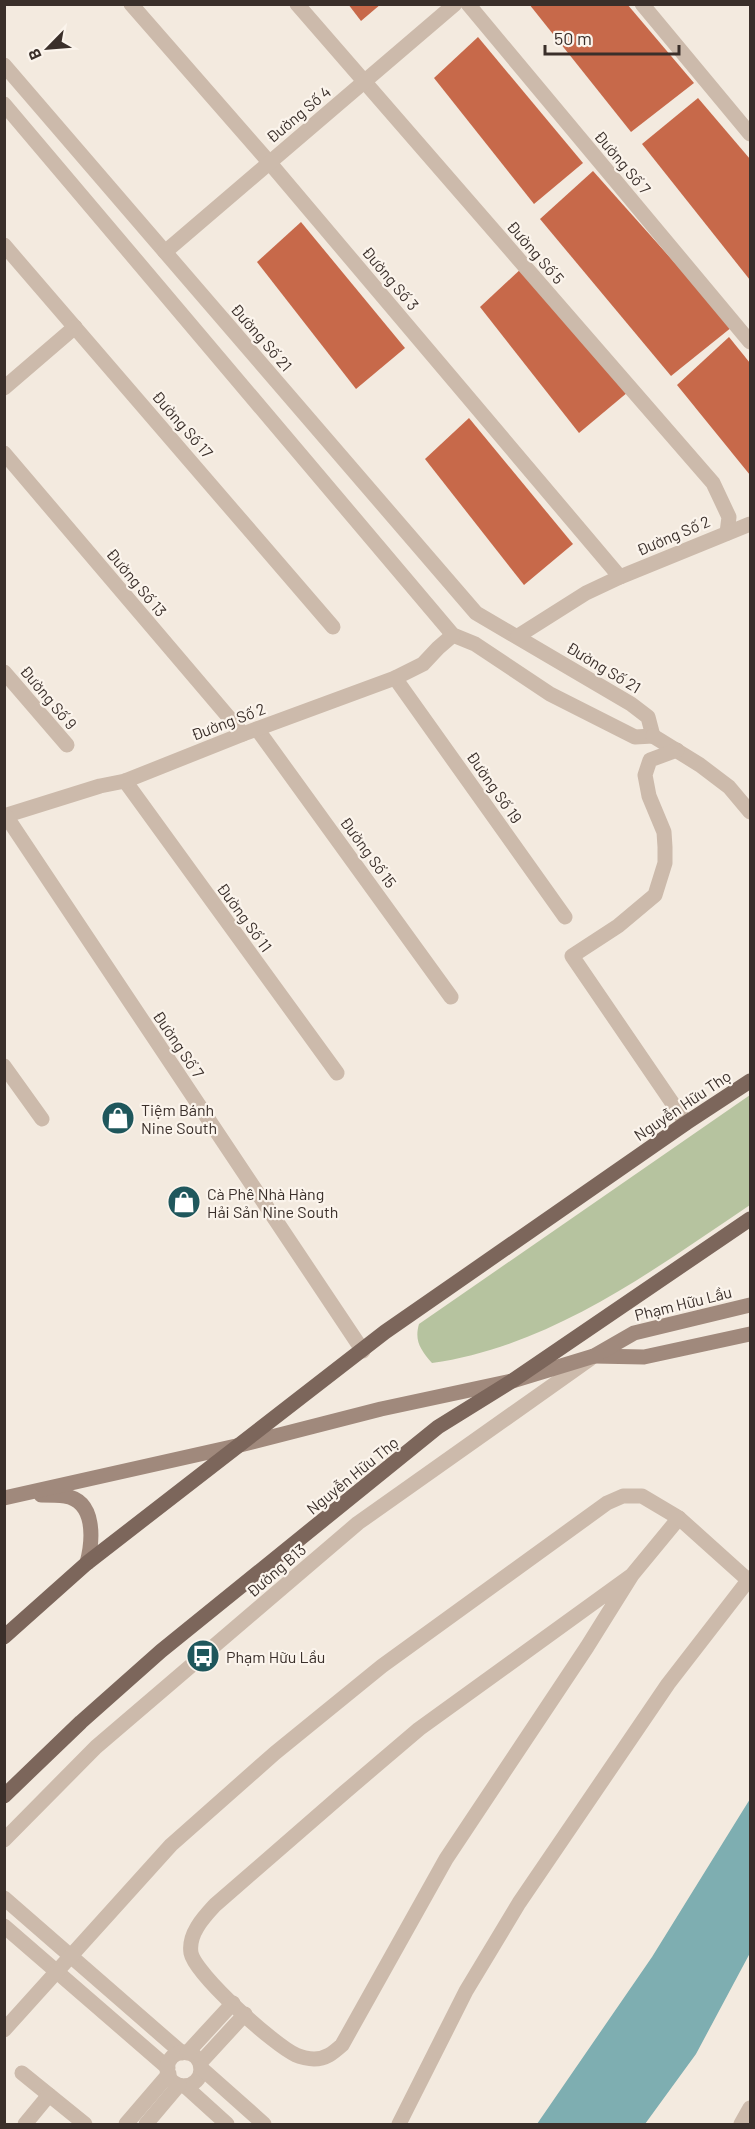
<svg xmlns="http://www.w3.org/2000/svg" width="755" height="2129" font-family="Barlow,sans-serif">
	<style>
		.green { fill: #b6c39f }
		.water { fill: #7eaeb1 }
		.building { fill: #c7694a }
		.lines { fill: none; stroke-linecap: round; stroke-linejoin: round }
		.street { stroke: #ccbaab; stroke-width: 15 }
		.secondary { stroke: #a0897c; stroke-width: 15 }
		.primary { stroke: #7c665b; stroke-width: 15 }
		.labels { text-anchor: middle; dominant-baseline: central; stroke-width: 4.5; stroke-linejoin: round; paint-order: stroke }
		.street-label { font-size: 16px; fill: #3a2f2a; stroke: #fbf4ec }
		.poi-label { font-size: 16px; fill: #3a2f2a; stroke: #fbf4ec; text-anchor: start }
	</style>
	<rect width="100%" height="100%" fill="#f3eadf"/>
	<path class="green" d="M750,1095v110c-97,65 -198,141 -318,158 -11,-13 -18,-22 -13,-39z"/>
	<path class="water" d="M750,1799v154l-54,101 -51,70h-108l115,-167z"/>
	<g class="building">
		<path d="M348,4h33l-20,17z"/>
		<path d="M529,4h98l67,79 -63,49z"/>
		<path d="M478,37l105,126 -49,41 -100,-126z"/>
		<path d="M698,98l52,61v121l-108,-136z"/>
		<path d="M593,171l139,156 -61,49 -131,-157z"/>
		<path d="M301,222l104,126 -49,41 -99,-127z"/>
		<path d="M524,266l104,126 -49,41 -99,-126z"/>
		<path d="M729,337l21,26v112l-73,-90z"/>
		<path d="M469,418l104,126 -49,41 -99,-126z"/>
	</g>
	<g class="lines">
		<g class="street">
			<path d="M131,4l138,158 351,415"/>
			<path d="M297,4l416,479 16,34 -2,16"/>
			<path d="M468,4l282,338"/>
			<path d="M642,4l108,130"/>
			<path d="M4,65l472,548 155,91 17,13 5,19"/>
			<path d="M4,104l449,531 22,9 75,50 85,43 18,-1"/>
			<path d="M4,245l329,382"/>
			<path d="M165,252l290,-248"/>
			<path d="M4,388l71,-61"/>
			<path d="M4,453l239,281"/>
			<path d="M518,636l68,-43 34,-16 130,-53"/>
			<path d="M4,672l63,73"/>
			<path d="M395,678l170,239"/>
			<path d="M257,729l194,268"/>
			<path d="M653,736l47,29 29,22 21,25"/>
			<path d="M677,750l-27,10 -5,15 4,21 15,36 1,15v16l-10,32 -37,31 -46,30 114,167"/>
			<path d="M125,781l212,292"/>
			<path d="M4,816l96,-30 25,-5 118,-47 152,-56 28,-14 15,-16 15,-13"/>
			<path d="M6,816l357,535"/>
			<path d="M4,1066l38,53"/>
			<path d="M632,1575l-45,72 -141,212 -104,186c-9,8 -16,14 -28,14 -5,0 -14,-2 -18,-4 -21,-9 -101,-81 -105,-102 -3,-19 12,-35 24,-48l130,-113 74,-63 213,-154 47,-57"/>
			<path d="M4,1840l92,-93 262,-224 232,-164"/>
			<path d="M4,1898l178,155"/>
			<path d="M4,1926l164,142"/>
			<path d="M4,2030l167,-185 104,-92 107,-87 225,-163 16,-7h19l37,22 69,62"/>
			<circle cx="184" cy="2069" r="17"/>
			<path d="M187,2053l46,-50"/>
			<path d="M200,2063l45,-49"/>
			<path d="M201,2068l63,56"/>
			<path d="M22,2073l63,51"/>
			<path d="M185,2086l42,38"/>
			<path d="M25,2124l24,-29"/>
			<path d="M126,2124l43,-50"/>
			<path d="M146,2124l33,-39"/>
			<path d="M399,2124l67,-133 53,-88 149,-219 82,-106"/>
			<path d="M741,2124l9,-16"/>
		</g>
		<g class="secondary">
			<path d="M594,1356l50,1 106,-23"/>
			<path d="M41,1495c8,0 16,0 24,1 31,5 28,44 22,67"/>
			<path d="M4,1498l232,-52 145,-37 131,-28 82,-25 40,-23 116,-28"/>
		</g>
		<g class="primary">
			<path d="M4,1637l83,-74 298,-231 301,-209 64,-42"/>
			<path d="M4,1796l77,-74 80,-71 277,-224 74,-46 238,-162"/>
		</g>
	</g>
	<defs>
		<g id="shop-disc" transform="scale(1.725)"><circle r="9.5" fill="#1f575c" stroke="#fbf4ec"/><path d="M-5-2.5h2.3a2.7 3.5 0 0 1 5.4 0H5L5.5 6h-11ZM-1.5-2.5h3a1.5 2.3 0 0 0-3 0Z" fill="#fff"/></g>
		<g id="bus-disc" transform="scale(1.725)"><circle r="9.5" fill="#1f575c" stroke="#fbf4ec"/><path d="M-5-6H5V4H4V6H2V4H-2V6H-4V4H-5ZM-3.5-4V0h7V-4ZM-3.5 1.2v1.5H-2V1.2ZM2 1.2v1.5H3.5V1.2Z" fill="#fff"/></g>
	</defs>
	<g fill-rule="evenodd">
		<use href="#shop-disc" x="118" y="1118"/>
		<use href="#shop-disc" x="184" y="1202"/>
		<use href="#bus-disc" x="203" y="1656"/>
	</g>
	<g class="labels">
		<g class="street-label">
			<text transform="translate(298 114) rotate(-40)">Đường Số 4</text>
			<text transform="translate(623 162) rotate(50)">Đường Số 7</text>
			<text transform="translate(536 252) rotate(49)">Đường Số 5</text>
			<text transform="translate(391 278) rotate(50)">Đường Số 3</text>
			<text transform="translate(262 337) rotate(49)">Đường Số 21</text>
			<text transform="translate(183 424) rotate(49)">Đường Số 17</text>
			<text transform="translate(673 535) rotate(-23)">Đường Số 2</text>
			<text transform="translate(137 582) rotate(50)">Đường Số 13</text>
			<text transform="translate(604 667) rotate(31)">Đường Số 21</text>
			<text transform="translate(49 697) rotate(50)">Đường Số 9</text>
			<text transform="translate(228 721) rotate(-21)">Đường Số 2</text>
			<text transform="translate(495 787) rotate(55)">Đường Số 19</text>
			<text transform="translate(369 852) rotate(54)">Đường Số 15</text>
			<text transform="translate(245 917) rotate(54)">Đường Số 11</text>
			<text transform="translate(179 1044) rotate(56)">Đường Số 7</text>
			<text transform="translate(682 1105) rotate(-34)">Nguyễn Hữu Thọ</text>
			<text transform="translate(683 1303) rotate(-14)">Phạm Hữu Lầu</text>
			<text transform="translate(352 1475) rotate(-39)">Nguyễn Hữu Thọ</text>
			<text transform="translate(276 1570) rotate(-41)">Đường B13</text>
		</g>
		<g class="poi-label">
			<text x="141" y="1109">Tiệm Bánh<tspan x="141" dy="18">Nine South</tspan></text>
			<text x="207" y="1193">Cà Phê Nhà Hàng<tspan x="207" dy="18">Hải Sản Nine South</tspan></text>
			<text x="226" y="1656">Phạm Hữu Lầu</text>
		</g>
	</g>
	<rect width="755" height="2129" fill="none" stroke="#3a2f2a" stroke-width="12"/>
	<g transform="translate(48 48) rotate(245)" stroke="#fbf4ec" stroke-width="4.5" paint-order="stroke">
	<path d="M0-4.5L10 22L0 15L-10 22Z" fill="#3a2f2a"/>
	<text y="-9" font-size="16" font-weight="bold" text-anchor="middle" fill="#3a2f2a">B</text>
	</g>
	<path d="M545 45v9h134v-9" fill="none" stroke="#3a2f2a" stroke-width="3"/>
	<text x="554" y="45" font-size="18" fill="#3a2f2a" stroke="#fbf4ec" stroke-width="4.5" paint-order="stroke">50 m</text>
</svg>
